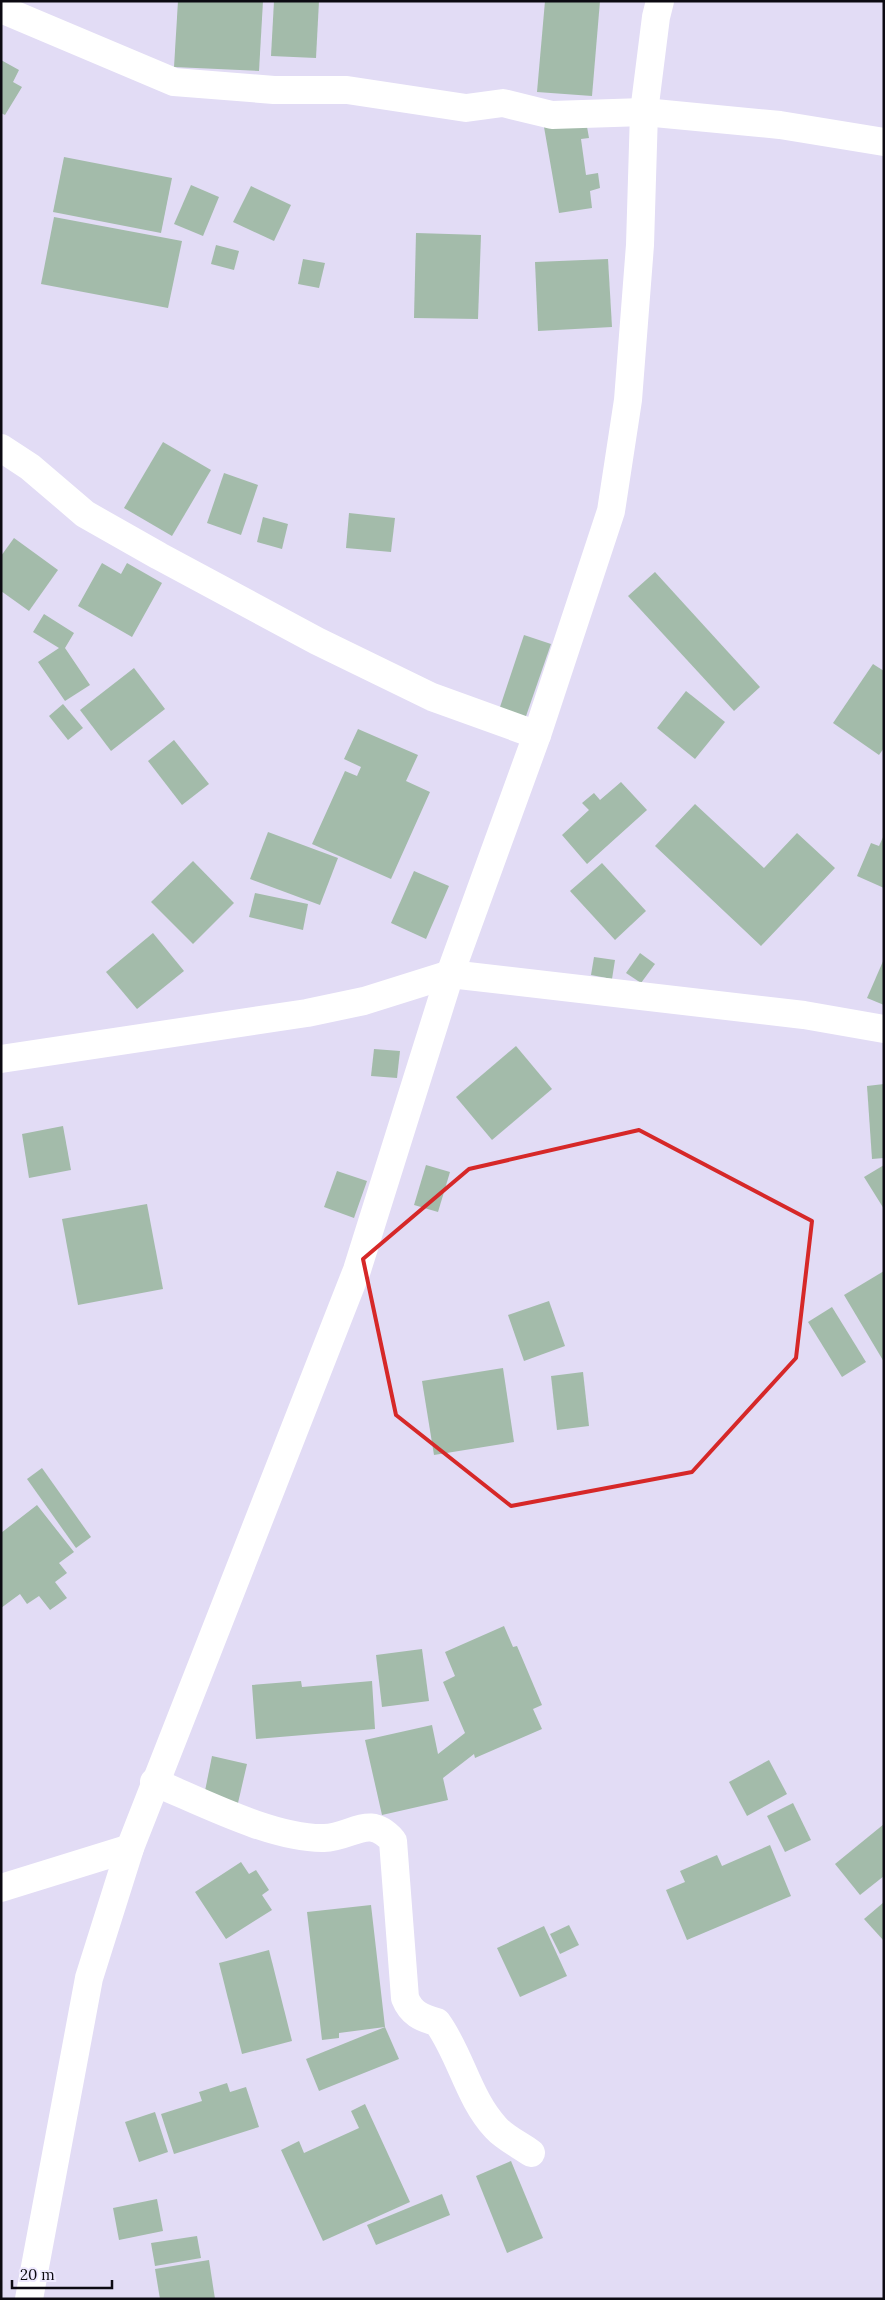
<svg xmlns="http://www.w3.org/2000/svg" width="885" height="2300" font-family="Lora,serif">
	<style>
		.building { fill: #a3bbaa }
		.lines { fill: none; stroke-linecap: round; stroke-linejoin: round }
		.minor { stroke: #fff; stroke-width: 28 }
		.marked { fill: none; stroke: #d62828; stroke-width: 4; stroke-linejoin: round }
	</style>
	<rect width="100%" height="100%" fill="#e2dcf5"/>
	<g class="building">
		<path d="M178,1h85l-4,70 -85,-4z"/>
		<path d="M274,1h45l-3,57 -45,-2z"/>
		<path d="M545,1h55l-8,95 -55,-4z"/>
		<path d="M1,60l18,10 -6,12 9,5 -17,28 -4,-2z"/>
		<path d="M586,121l3,17 -8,1 5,36 12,-2 2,15 -10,3 2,17 -33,5 -15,-86z"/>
		<path d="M64,157l108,21 -11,55 -108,-21z"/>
		<path d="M191,185l28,12 -16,39 -29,-12z"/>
		<path d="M251,186l40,19 -17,36 -41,-19z"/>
		<path d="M54,217l128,24 -14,67 -127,-24z"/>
		<path d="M416,233l65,2 -3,84 -64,-1z"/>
		<path d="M216,245l23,6 -5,19 -23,-6z"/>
		<path d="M303,259l22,4 -6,25 -21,-4z"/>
		<path d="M608,259l4,68 -74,4 -3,-69z"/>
		<path d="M163,442l48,28 -39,66 -48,-28z"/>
		<path d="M224,473l34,12 -17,50 -34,-12z"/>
		<path d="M349,513l46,5 -4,34 -45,-4z"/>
		<path d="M263,517l25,7 -6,25 -25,-7z"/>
		<path d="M14,538l44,32 -29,41 -28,-20v-35z"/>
		<path d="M102,563l19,11 6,-11 35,20 -30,54 -54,-31z"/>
		<path d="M655,572l105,115 -26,24 -106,-115z"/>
		<path d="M44,614l30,19 -9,15 25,37 -25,16 -27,-39 21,-14 -26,-16z"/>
		<path d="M524,635l27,9 -26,75 -26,-9z"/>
		<path d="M873,664l11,7v77l-5,7 -46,-32z"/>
		<path d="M134,668l31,41 -54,42 -31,-41z"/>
		<path d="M686,691l39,31 -30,37 -38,-31z"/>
		<path d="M63,704l20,24 -15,12 -19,-24z"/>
		<path d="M358,729l60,26 -12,26 24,11 -39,87 -79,-35 33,-73 12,5 4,-9 -17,-8z"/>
		<path d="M174,740l35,44 -27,21 -34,-44z"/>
		<path d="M621,782l26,28 -60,54 -25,-29 27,-25 -7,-7 12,-10 6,7z"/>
		<path d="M695,804l69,64 33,-35 38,35 -74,78 -106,-100z"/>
		<path d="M268,832l70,26 -18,47 -70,-26z"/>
		<path d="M884,835v53l-27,-12 14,-33 8,3z"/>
		<path d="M193,861l41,42 -41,41 -42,-42z"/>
		<path d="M602,863l44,48 -31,29 -45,-49z"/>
		<path d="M414,871l35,15 -23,53 -35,-16z"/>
		<path d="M255,893l53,11 -5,26 -54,-13z"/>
		<path d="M153,933l31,38 -47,38 -31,-37z"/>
		<path d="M640,953l15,11 -14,19 -15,-10z"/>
		<path d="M594,957l21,3 -3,19 -21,-4z"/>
		<path d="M884,959v46l-17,-7z"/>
		<path d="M516,1046l36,43 -60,51 -36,-43z"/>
		<path d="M374,1049l26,2 -3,27 -26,-2z"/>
		<path d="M884,1084v74l-12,1 -5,-73z"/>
		<path d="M63,1126l8,44 -42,8 -7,-44z"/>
		<path d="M426,1165l24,7 -12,40 -24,-7z"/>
		<path d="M884,1165v44l-20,-32z"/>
		<path d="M337,1171l30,10 -13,37 -30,-11z"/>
		<path d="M147,1204l16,85 -85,16 -16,-86z"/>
		<path d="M884,1271v91l-40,-67z"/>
		<path d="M549,1301l16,45 -41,15 -16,-46z"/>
		<path d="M832,1307l34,55 -24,15 -34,-55z"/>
		<path d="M503,1368l11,74 -80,13 -12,-74z"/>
		<path d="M583,1372l6,54 -32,4 -6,-54z"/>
		<path d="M42,1468l49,69 -15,11 -49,-69z"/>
		<path d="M37,1505l37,47 -15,11 8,10 -12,9 12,16 -17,12 -11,-14 -12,8 -7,-10 -19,14v-75z"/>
		<path d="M504,1626l9,21 4,-1 25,59 -9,4 9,20 -67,29 -1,-4 -31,24 5,22 -66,15 -17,-75 67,-15 6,29 27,-21 -22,-51 12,-6 -10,-24z"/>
		<path d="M422,1649l7,52 -47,6 -6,-52z"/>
		<path d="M301,1681l1,6 70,-6 3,48 -119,10 -4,-54z"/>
		<path d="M212,1756l35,8 -9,39 -34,-7z"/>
		<path d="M769,1760l18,34 -40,22 -18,-34z"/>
		<path d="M793,1803l18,37 -26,12 -18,-36z"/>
		<path d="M884,1824v52l-24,19 -25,-31z"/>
		<path d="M770,1845l21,51 -104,44 -21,-50 19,-8 -5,-11 37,-16 5,11z"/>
		<path d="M241,1862l8,12 7,-4 13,20 -7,5 10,15 -46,29 -31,-47z"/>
		<path d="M884,1902v39l-20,-22z"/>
		<path d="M371,1905l14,122 -46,6v5l-17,2 -15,-128z"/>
		<path d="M569,1925l10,20 -19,9 -10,-20z"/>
		<path d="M544,1926l23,50 -47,21 -23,-49z"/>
		<path d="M269,1950l23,91 -50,13 -23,-91z"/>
		<path d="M385,2027l14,32 -80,32 -13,-32z"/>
		<path d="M227,2083l3,9 16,-5 13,40 -85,27 -13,-40 41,-13 -3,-9z"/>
		<path d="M365,2104l45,98 -87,39 -42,-91 18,-9 5,12 55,-25 -8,-17z"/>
		<path d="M155,2112l13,40 -29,10 -14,-40z"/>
		<path d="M511,2161l32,77 -36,15 -31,-77z"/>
		<path d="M442,2194l8,21 -74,30 -9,-20z"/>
		<path d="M157,2199l6,32 -44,9 -6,-32z"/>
		<path d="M197,2236l4,22 -46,8 -4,-23z"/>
		<path d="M209,2260l6,39h-55l-5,-30z"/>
	</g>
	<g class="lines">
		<g class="minor">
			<path d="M1,9l173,73 100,8h73l119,18 37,-5 49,12 92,-3 136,13 104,17"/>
			<path d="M1,448l29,19 55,47 74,42 158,85 115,56 105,38"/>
			<path d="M1,1059l306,-46 57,-12 86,-27 354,41 80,14"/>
			<path d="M154,1782c48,20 119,57 170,56 29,-1 45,-25 69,3l12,157c6,15 16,20 32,24 24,33 31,76 59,106 9,10 24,17 35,25"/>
			<path d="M1,1888l129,-40"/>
			<path d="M29,2299l60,-321 41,-130 227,-578 93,-296 87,-239 74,-224 17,-111 12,-155 4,-133 12,-95 4,-16"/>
		</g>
	</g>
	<path class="marked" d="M639,1130l173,91 -16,137 -104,114 -181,34 -115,-91 -33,-156 106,-90z"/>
	<rect width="885" height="2300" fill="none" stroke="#0c0a12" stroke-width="5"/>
	<path d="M12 2280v8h100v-8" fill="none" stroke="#0c0a12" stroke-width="2.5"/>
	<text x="20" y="2280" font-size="15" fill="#0c0a12" stroke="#efeaff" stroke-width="4" paint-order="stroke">20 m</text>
</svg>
